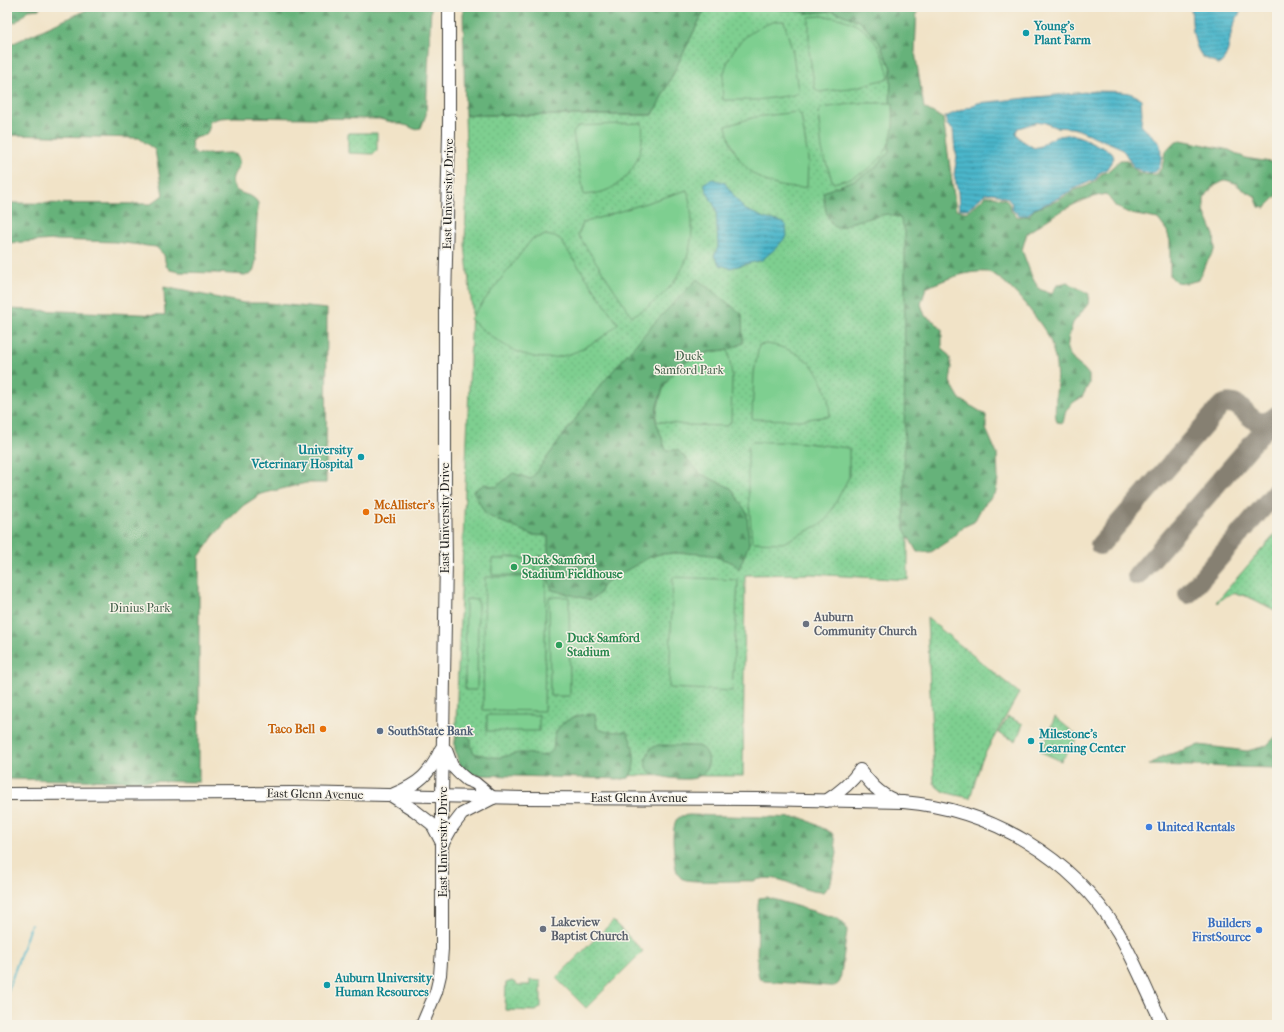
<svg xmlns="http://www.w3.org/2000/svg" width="1284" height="1032" font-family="'IM FELL French Canon',serif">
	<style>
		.green { fill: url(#green-dots); stroke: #4d7656 }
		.forest { fill: url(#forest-firs); stroke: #41674b }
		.pitch { fill: #7ecf90; stroke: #4d7656 }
		.water { fill: url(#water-rules); stroke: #346973 }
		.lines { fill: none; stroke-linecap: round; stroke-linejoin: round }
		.stream { stroke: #4cb6ca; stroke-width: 2 }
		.taxiway { stroke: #868072; stroke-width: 20 }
		.secondary-casing { stroke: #3c3a36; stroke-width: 14 }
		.secondary { stroke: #fff; stroke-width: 12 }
		.culture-dot { fill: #0f9aa8; stroke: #f7f3e8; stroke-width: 1.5 }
		.food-dot { fill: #e8710a; stroke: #f7f3e8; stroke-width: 1.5 }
		.leisure-dot { fill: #2e9e5b; stroke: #f7f3e8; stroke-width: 1.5 }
		.worship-dot { fill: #6b7280; stroke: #f7f3e8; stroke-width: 1.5 }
		.service-dot { fill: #5c6f8a; stroke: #f7f3e8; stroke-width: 1.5 }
		.shop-dot { fill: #3f7fe0; stroke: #f7f3e8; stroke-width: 1.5 }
		.labels { text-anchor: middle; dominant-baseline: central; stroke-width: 3; stroke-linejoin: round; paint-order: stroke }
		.culture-label { font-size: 12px; font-weight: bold; fill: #0d838f; stroke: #f7f3e8; text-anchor: start }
		.street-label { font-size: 12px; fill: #1c1c1c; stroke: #f7f3e8 }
		.park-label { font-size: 12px; fill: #3e5b45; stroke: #f7f3e8 }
		.food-label { font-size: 12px; font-weight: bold; fill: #c56008; stroke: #f7f3e8; text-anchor: start }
		.leisure-label { font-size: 12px; font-weight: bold; fill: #27864d; stroke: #f7f3e8; text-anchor: start }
		.worship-label { font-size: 12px; font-weight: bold; fill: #5b616d; stroke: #f7f3e8; text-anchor: start }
		.service-label { font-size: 12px; font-weight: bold; fill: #4e5e75; stroke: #f7f3e8; text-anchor: start }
		.shop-label { font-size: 12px; font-weight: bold; fill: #366cbe; stroke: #f7f3e8; text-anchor: start }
	</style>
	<defs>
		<pattern id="green-dots" width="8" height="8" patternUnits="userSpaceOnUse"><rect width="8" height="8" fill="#7ecf90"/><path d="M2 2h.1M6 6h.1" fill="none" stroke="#6cb17c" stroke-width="1.8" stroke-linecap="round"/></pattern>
		<pattern id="forest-firs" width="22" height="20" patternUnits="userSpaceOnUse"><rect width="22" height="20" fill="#66b27a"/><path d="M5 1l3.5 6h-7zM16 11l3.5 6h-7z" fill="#539063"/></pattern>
		<pattern id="water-rules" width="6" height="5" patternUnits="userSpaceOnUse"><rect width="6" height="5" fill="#4cb6ca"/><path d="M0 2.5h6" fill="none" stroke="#3e93a3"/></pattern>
	</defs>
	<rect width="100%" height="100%" fill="#f7f3e8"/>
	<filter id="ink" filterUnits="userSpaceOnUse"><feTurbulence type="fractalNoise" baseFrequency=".025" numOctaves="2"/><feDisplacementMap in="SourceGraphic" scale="8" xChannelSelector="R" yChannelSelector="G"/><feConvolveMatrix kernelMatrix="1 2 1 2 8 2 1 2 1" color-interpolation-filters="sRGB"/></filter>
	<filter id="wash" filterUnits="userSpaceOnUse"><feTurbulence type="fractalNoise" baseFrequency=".012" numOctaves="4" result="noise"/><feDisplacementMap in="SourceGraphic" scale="16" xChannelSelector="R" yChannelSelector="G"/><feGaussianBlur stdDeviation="0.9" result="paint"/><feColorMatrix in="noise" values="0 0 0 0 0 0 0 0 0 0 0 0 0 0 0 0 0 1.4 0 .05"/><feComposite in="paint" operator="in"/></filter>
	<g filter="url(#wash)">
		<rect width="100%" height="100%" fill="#f1e3c7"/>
		<g class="green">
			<path d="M706,7h201l1,573 -96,-6 -67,1 -2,201 -265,-1c-17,-4 -19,-11 -23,-27l17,-439 -7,-64 2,-67 -2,-63h187z"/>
			<path d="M348,133h29v17l-4,4 -25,-1z"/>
			<path d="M1277,532v79c-9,-4 -30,-16 -38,-17 -8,-2 -17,4 -22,9l-1,-1z"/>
			<path d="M927,618l92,75 -37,66 -12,39c-12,-3 -30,-4 -36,-15z"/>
			<path d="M1008,717l15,7 -7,17 -18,-8z"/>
			<path d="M1055,717l24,20 -18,24 -20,-9z"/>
			<path d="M613,921l30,30 -57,57 -30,-30z"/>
			<path d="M530,980l11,1v26l-5,4 -31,-1 1,-27 6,-2 6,4h12z"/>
		</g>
		<g class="forest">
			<path d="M7,7h34l-2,2 -10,1 -13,12 -9,2z"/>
			<path d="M93,7h338l-5,108 -5,13 -7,1 -6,-3 -29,-7 -145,-2 -14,1 -10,3c-1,3 0,7 -2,10 -3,7 -12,5 -17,9l1,9 5,5 34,-1 6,2c8,13 -8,17 -4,30 4,12 20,7 25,18l-3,47 1,11 -3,11 -3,3h-5l-29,-2 -37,-1 -9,-2 -4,-4 -2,-11 -8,-8 -40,-5 -61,-2 -48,3v-40l144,1 12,-9 -8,-45 -16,-12 -132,-3v-89z"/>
			<path d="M463,7h243l-53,108h-188z"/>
			<path d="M780,7h137l-2,45 9,56 19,10 13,92 11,2 19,-16h7l12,3 5,6 1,6 7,6 11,-2 6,-6 22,-8 18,-11 12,-4 10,-6 4,-6 6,-2 13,-12h7c6,11 16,17 30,14l5,-7 3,-15 6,-7 10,-5 48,10 16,8 32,5v33l-12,12 -6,-1 -4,-11 -13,-7 -7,-6 -9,-3 -14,7 -8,12v12l10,24 1,14 -11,18 -5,13 -12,3 -11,-1 -6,-6v-35l-3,-10 -9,-12 -27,-5 -15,-7 -10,-13c-30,5 -54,23 -79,39l-5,17 10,27 7,12 13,5 5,-9 10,-3 22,12 -1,10 -15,19 -4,12 -2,15 7,11 10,8 5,6v9l-7,13 -8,5 -8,8 -3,13 -6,-1c-3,-9 -1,-18 -1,-27 1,-12 1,-25 -1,-37 -2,-6 -3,-15 -6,-20 -7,-15 -46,-65 -62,-66 -19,-2 -44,8 -61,16l-5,16 4,12 10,6 7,8v17l8,11 2,9 -2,15 10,17 26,16v14l11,25 1,25 -2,13 -14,15 -8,15 -11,5 -15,14 -17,11h-14l-13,-23 1,-298 -5,-13 -13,-4 -34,8 -10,5 -7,1c-11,-10 -11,-22 -13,-36l34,-13 18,-11 14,-16 2,-84 -12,-26 -20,-21 -26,-10 -26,2 -17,-3h-10z"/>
			<path d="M697,279l45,35 1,29 -15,7 -15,1 -20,6 -8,5 -22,26 -6,18 -1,15 10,29h12l23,24 30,14 16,25 2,31 -10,25 -6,-6 -22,-8 -25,-2 -26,1 -10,3 -42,24 -6,6 -3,7 -8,6 -39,-10 -13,-34h9v-20l-16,-1 -46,-20 -13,-24 12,-7 11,3 17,-14 18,6 68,-92 56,-65z"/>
			<path d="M164,287l80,16h24l59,6 -1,174h-20l-45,11 -17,11 -17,16 -14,16 -14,20v225l-192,-3v-470l158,6z"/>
			<path d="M591,714l4,1 2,13c9,6 19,3 30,4 7,14 11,32 2,46l-7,1 -144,-4c-5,-1 -10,-2 -14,-6 -9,-8 -12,-27 -6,-36 6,0 9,2 13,6v6l3,8c9,2 18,5 28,4 6,-1 12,-4 18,-4 13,-1 21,8 33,-3 1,-6 0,-12 3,-18 5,-12 23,-18 35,-18z"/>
			<path d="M1277,735v33l-128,-3 12,-8 38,-12 48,6 19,-5z"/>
			<path d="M658,745l39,1c17,5 14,27 -2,32 -9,3 -46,0 -49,-11 -2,-6 2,-13 4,-18z"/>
			<path d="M689,815l114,3 29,15 2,5 3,15 -6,29 -3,5 -5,5c-28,0 -40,-21 -70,-11 -13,-1 -65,3 -72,-3 -6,-6 -6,-16 -7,-24 -1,-12 -2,-22 2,-34l5,-4z"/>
			<path d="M766,897l70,21c6,3 10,7 11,13l-7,50c-2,4 -6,6 -11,5l-65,-5 -5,-4 -2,-10 1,-62 1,-7z"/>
		</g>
		<g class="pitch">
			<path d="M820,16c40,1 62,23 69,62l-32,9 -38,5 -4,-3 -6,-38v-34z"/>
			<path d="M776,21h8l9,32 5,38 -4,4 -37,5h-34c-4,-39 15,-68 53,-79z"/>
			<path d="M859,103h34c0,11 1,24 -2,34 -8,29 -32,40 -58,46l-11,-33 -4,-38 3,-4z"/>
			<path d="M797,112l4,3 7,43 -1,29c-43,5 -73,-20 -81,-61l29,-9z"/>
			<path d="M642,123c3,22 -6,50 -26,62 -9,7 -21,9 -32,10l-11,-62 5,-7z"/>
			<path d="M687,190c15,57 -4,99 -55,126l-54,-81 5,-12z"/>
			<path d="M546,235l13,3 59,86c-8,7 -17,15 -27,20 -49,29 -82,9 -121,-25l62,-80z"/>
			<path d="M767,344c40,6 61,31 63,72l-30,4 -48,-1 2,-46 5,-28z"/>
			<path d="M728,350l4,25 -1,47 -4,4 -41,-1 -30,-4c4,-46 26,-68 72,-71z"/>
			<path d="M752,442h44l53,6v29l-21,40 -5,6 -40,20 -31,-1 -4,-54v-42z"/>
			<path d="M505,557h17v2h14l-1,16h-43v-16h13z"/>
			<path d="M485,577h61l-2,134 -61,-1z"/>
			<path d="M673,577l65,3 -6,111 -63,-3z"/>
			<path d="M549,597h20l1,99h-20z"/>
			<path d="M466,599l12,1 -1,90h-12z"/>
			<rect x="487" y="715" width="52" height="16"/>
		</g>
		<g class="water">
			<path d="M1191,7h53c-5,6 -10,16 -12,23 -3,11 -3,30 -14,35 -5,-5 -12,-5 -16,-9 -10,-12 -10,-35 -11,-49z"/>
			<path d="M1096,91c14,1 33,-2 45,8l1,14 -1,12c4,5 16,14 18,17 2,5 2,11 2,16 -1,20 -13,16 -27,10l-9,-15 -6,-6 -40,-17 -7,-2 -17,-1 -12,-5h-5l-20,6 -2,4 1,3 3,4 14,9 7,-2 6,-5 11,-5 14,-2 11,4 29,14 2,6 -8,12 -7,3 -3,6 -22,10 -19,11 -21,9 -7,6h-8l-7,-5v-6l-5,-6 -14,-5 -8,1 -17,15h-9l-1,-17 -4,-17 3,-19 -2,-6 -2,-20 -6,-5 -2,-8 33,-14z"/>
			<path d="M712,179l12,3 20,27 23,10 12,2 7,4 1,11 -12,13 -13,11 -32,8 -10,-3 -6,-9 4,-9 -2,-38 -10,-19 -2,-7z"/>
		</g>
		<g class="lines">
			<path class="stream" d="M7,993l24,-69"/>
			<g class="taxiway">
				<path d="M1100,545l121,-139c22,-14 28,30 53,12"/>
				<path d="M1137,576l139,-160"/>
				<path d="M1188,594l89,-103"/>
			</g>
		</g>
	</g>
	<g filter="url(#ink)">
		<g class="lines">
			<g class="secondary-casing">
				<g id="secondary">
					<path d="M446,750l6,16 8,8 7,6 8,3 18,15"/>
					<path d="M7,794l287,-1 230,5 232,1 147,3c88,7 169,55 215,130 17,29 30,62 45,93"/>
					<path d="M394,794c26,-11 36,-20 47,-45"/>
					<path d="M392,796l22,14 18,14 10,19"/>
					<path d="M826,801c14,-9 25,-18 34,-31 10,13 18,23 34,30"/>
					<path d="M443,843l9,-16 10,-13 31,-16"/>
					<path d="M422,1025l14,-33 4,-17 2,-26v-153l4,-235 -1,-77v-182l4,-170v-125"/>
				</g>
			</g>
			<use href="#secondary" class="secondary"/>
		</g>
	</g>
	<g class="culture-dot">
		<circle cx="1026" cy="33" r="4"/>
		<circle cx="361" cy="457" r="4"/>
		<circle cx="1031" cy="741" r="4"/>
		<circle cx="327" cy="985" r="4"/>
	</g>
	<g class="food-dot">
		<circle cx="366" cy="512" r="4"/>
		<circle cx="323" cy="729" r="4"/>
	</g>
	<g class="leisure-dot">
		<circle cx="514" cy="567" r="4"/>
		<circle cx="559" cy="645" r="4"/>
	</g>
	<g class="worship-dot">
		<circle cx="806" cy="624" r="4"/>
		<circle cx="543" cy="929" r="4"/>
	</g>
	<circle class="service-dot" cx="380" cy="731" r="4"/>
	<g class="shop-dot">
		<circle cx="1149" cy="827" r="4"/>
		<circle cx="1259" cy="930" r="4"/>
	</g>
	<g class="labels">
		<g class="culture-label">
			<text x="1034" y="26">Young's<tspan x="1034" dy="14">Plant Farm</tspan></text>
			<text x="353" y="450" text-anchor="end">University<tspan x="353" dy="14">Veterinary Hospital</tspan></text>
			<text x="1039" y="734">Milestone's<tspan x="1039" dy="14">Learning Center</tspan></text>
			<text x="335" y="978">Auburn University<tspan x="335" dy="14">Human Resources</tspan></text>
		</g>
		<g class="street-label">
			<text transform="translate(448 194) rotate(-89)">East University Drive</text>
			<text transform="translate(445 518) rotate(-90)">East University Drive</text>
			<text transform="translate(315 794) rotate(1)">East Glenn Avenue</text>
			<text x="639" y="798">East Glenn Avenue</text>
			<text transform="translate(443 842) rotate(-90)">East University Drive</text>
		</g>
		<g class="park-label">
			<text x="689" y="356">Duck<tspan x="689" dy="14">Samford Park</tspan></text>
			<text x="140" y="608">Dinius Park</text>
		</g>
		<g class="food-label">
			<text x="374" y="505">McAllister's<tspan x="374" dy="14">Deli</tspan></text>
			<text x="315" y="729" text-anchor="end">Taco Bell</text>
		</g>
		<g class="leisure-label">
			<text x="522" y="560">Duck Samford<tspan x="522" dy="14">Stadium Fieldhouse</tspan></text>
			<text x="567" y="638">Duck Samford<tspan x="567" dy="14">Stadium</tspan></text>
		</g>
		<g class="worship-label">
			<text x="814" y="617">Auburn<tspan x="814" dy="14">Community Church</tspan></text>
			<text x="551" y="922">Lakeview<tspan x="551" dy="14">Baptist Church</tspan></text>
		</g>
		<g class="service-label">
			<text x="388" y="731">SouthState Bank</text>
		</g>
		<g class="shop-label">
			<text x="1157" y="827">United Rentals</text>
			<text x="1251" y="923" text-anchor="end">Builders<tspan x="1251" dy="14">FirstSource</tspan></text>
		</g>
	</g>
	<rect width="1284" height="1032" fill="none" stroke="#f7f3e8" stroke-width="24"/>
</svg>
